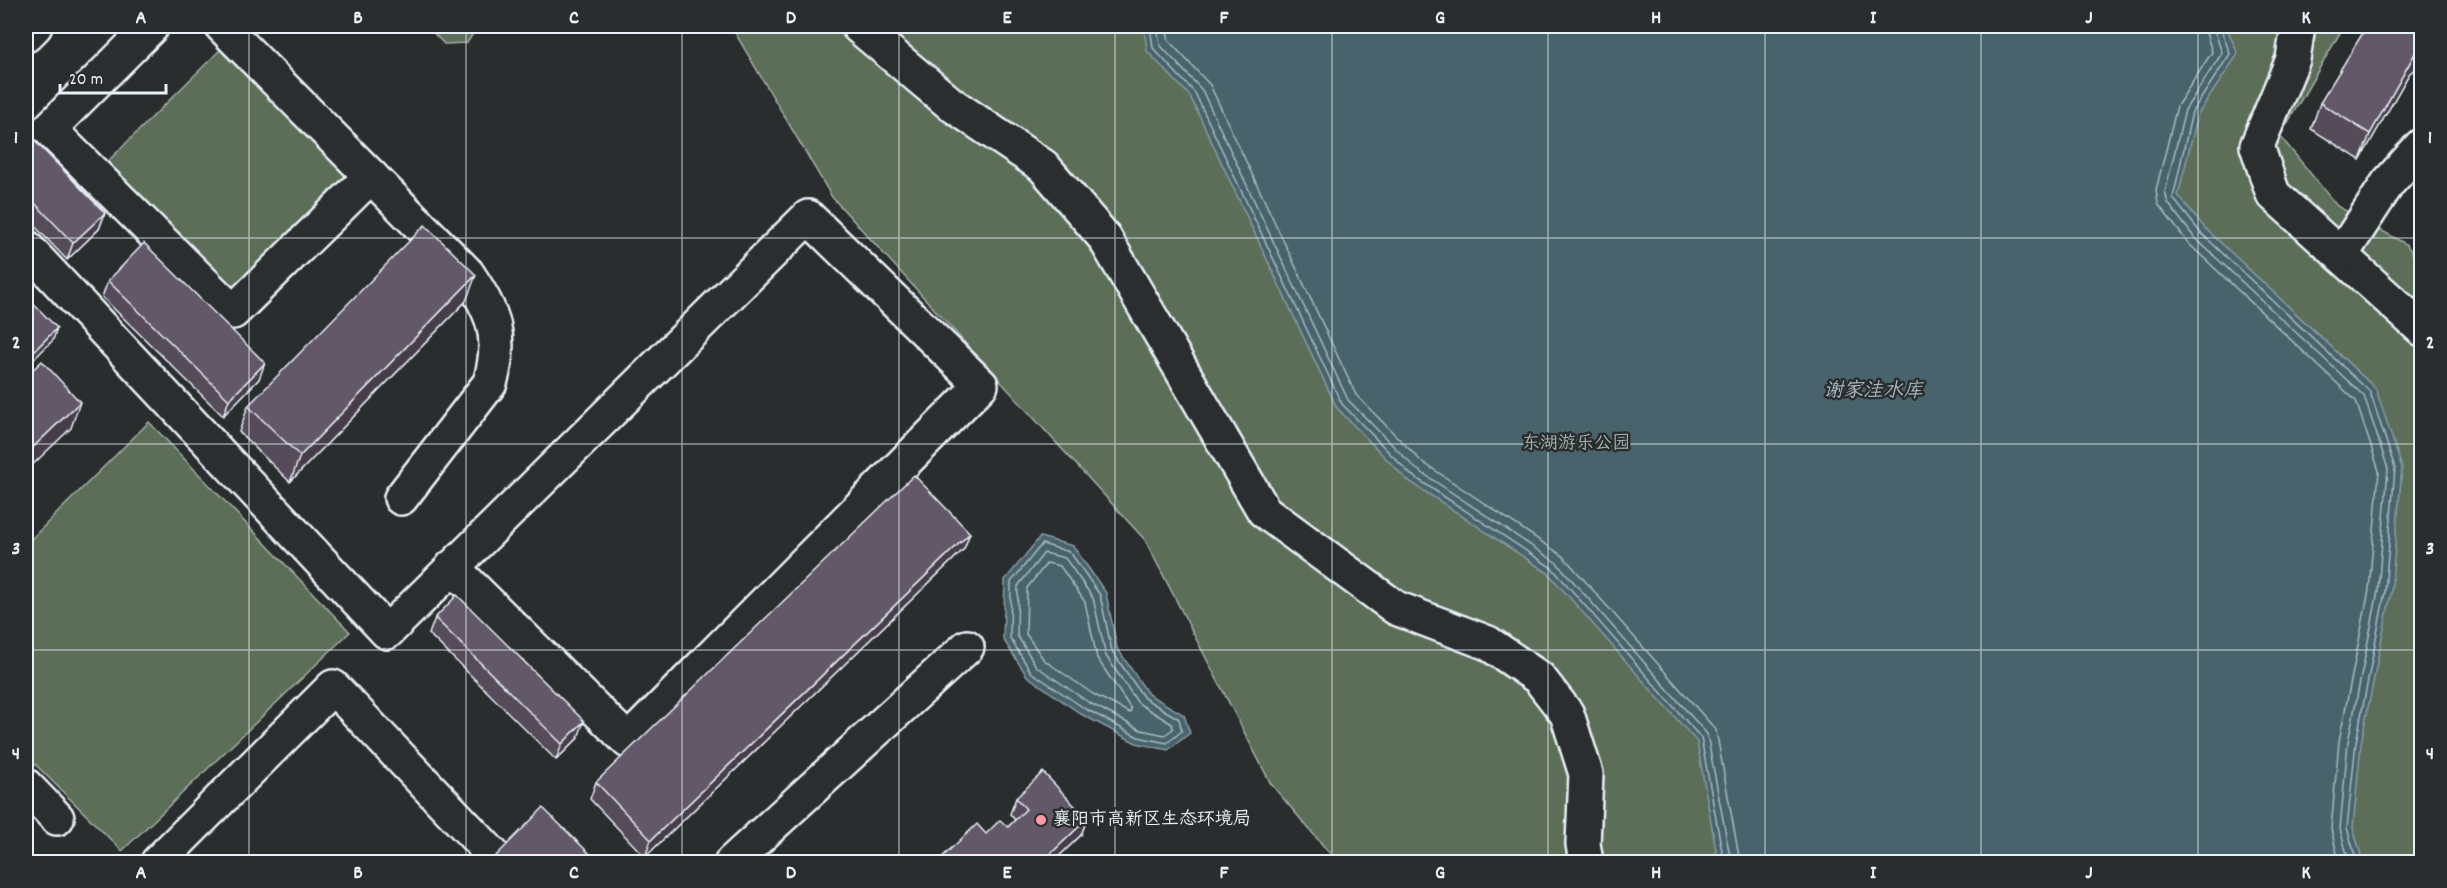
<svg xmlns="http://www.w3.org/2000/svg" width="2447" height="888" font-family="Dekko,'LXGW WenKai TC',sans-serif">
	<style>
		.green { fill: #5d6e58; stroke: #a2b0a8; stroke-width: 1.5 }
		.water { fill: #48646d; stroke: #889ca5; stroke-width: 1.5 }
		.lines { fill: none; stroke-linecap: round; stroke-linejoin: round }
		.shore { stroke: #a8b9c0; stroke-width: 1.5 }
		.minor-casing { stroke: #e8f1f8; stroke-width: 38 }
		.minor { stroke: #2a2d2e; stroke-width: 33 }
		.wall { fill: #564c59; stroke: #e8f1f8; stroke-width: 1.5 }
		.shaded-wall { fill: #463e48; stroke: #e8f1f8; stroke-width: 1.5 }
		.building { fill: #645867; stroke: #e8f1f8; stroke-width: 1.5 }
		.grid { fill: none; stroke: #e8f1f8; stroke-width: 1.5; stroke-opacity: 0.55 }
		.poi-dot { fill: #ff9aa2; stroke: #2a2d2e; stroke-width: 2 }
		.labels { text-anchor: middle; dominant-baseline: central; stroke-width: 5; stroke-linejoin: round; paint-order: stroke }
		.park-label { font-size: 18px; fill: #a9b6b0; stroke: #2a2d2e }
		.poi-label { font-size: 18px; fill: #e8f1f8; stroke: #2a2d2e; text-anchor: start }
		.water-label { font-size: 20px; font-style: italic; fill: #a8b9c0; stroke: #2a2d2e }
		.neatline { fill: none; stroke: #e8f1f8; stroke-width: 2 }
		.grid-label { font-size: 20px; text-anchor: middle; font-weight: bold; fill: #e8f1f8 }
	</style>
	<rect width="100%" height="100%" fill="#2a2d2e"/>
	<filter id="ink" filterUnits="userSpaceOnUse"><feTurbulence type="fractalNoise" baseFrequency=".0167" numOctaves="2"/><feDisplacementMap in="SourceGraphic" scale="12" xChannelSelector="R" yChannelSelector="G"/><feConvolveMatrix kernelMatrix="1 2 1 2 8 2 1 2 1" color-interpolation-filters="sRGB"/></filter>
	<g filter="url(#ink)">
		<g class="green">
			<path d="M427,26h51l-11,17 -23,1z"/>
			<path d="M731,26h1613l-64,110 57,70 69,38 15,21v597h-1084l-66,-78 -126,-244 -313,-343z"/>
			<path d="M233,37l138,139 -138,136 -138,-138z"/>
			<path d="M149,422l201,210 -228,219 -96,-96v-211z"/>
		</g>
		<g class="water">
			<path d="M1144,26h1082l12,28 -40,60 -20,81 26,32 172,162 26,79 -11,125 -30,150 -8,85 10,34h-645l-21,-120 -149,-169 -142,-94 -69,-71 -147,-312 -43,-45z"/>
			<path d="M1040,537l33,9 33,47 11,55 31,46 36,21 6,18 -22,17 -32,-7 -55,-29 -54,-38 -24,-37 2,-59z"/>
		</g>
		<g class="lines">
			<g class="shore">
				<path d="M1150,26l3,22 42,45 147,311 68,70 142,94 149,170 23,124"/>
				<path d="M1157,26l3,19 42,45 146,310 67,68 142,95 150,171 24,128"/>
				<path d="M1166,26l3,15 41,44 146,310 65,66 142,95 153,174 24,132"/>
				<path d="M2204,26l8,26 -35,54 -21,84 2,14 31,40 167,157 23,70 -10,119 -30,151 -8,88 8,33"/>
				<path d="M2213,26l9,27 -37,57 -20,82 3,11 26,34 170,159 24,73 -10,122 -30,151 -8,87 9,33"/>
				<path d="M2220,26l10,28 -38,58 -19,86 27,34 170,160 25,76 -10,124 -29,150 -9,86 10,34"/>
				<path d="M1042,544l28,8 30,43 12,56 32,47 35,21 3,12 -15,12 -29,-6 -54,-29 -53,-36 -21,-34 1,-56z"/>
				<path d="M1044,553l21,5 28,40 13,58 32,47 34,21 1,5 -8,6 -24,-5 -53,-28 -52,-36 -19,-31 1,-49z"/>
				<path d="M1047,563l13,3 25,36 12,56 34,51 -1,4 -37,-19 -49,-34 -18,-26 1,-46z"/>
			</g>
			<g class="minor-casing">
				<g id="minor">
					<path d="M152,26l-103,103 184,183 138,-136"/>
					<path d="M222,26l245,247c26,39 37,63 23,110l-89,115"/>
					<path d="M858,26l93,78 92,62 61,71 160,274 132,97 92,35 51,35 28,36 19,60 -3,70 3,18"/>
					<path d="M2298,26l-5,33 -36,87 16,48 149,135"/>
					<path d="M26,35l9,-9"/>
					<path d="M26,247l361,385 421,-415 173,168 -353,356 -176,-174"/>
					<path d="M2341,255l47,-72 34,-38"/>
					<path d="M26,786l31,32"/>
					<path d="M158,862l175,-175 160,168 -8,7"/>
					<path d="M732,862l235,-215"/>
				</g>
			</g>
			<use href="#minor" class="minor"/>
		</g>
		<g class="wall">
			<path d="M2409,74l-49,86 -49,-31 9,-26z"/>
			<path d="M26,132l79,81 -6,16 -32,31 -41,-43z"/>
			<path d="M108,281l151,98 -36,37 -121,-119z"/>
			<path d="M466,301l-176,181 -51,-50 9,-26z"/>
			<path d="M964,549l-319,308 -55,-58 6,-17z"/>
			<path d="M435,618l143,120 -22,22 -127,-126z"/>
			<path d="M1016,798l71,21 -6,16 -28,27h-116l49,-28 22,-7 7,-7 -5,-6z"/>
		</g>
		<g class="shaded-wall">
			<path d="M2421,45v18l-12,11 -49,86 10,-26 48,-86z"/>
			<path d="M105,213l-6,16 -32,31 6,-17z"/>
			<path d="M476,275l-10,26 -176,181 10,-26z"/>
			<path d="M57,328l-4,12 -27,27v-8z"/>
			<path d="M265,363l-6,16 -36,37 6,-16z"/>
			<path d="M80,402l-9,26 -45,43v-17z"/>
			<path d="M970,533l-6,16 -319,308 6,-17z"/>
			<path d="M584,721l-6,17 -22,22 6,-16z"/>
			<path d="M1087,819l-6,16 -28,27h-11z"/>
		</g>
		<g class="building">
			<path d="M2367,26h54v19l-3,3 -48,86 -50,-31z"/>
			<path d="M26,132l79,81 -32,30 -47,-49z"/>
			<path d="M425,225l51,50 -176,181 -52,-50z"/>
			<path d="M144,243l121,120 -36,37 -121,-119z"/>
			<path d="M26,296l31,32 -31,31z"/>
			<path d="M42,361l38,41 -54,52v-78z"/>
			<path d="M914,475l56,58 -319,307 -55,-58z"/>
			<path d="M457,595l127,126 -22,23 -127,-126z"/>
			<path d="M1043,772l44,47 -45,43h-105l40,-38 9,10 14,-14 8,7 18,-18 -10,-11z"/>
			<path d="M543,808l51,50 -5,4h-99z"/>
		</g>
	</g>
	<path class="grid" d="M249,26v836M466,26v836M682,26v836M899,26v836M1115,26v836M1332,26v836M1548,26v836M1765,26v836M1981,26v836M2198,26v836M26,238h2396M26,444h2396M26,650h2396"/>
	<circle class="poi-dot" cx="1041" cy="820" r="6"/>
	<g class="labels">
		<g class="park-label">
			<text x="1576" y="444">东湖游乐公园</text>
		</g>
		<g class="poi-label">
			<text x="1053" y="820">襄阳市高新区生态环境局</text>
		</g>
		<g class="water-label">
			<text x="1873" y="392">谢家洼水库</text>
		</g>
	</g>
	<rect width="2447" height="888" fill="none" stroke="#2a2d2e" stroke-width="66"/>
	<path d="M60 84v9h106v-9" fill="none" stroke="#e8f1f8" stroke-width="3"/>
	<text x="69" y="84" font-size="18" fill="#e8f1f8" stroke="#2a2d2e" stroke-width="4.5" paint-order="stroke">20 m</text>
	<rect x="33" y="33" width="2381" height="822" class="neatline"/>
	<g class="grid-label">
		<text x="141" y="23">A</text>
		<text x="358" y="23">B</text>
		<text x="574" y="23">C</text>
		<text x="791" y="23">D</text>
		<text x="1007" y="23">E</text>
		<text x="1224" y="23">F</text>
		<text x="1440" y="23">G</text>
		<text x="1656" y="23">H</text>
		<text x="1873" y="23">I</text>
		<text x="2089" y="23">J</text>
		<text x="2306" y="23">K</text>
		<text x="16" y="143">1</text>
		<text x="2430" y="143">1</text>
		<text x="16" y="348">2</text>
		<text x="2430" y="348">2</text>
		<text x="16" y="554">3</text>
		<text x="2430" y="554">3</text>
		<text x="16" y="759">4</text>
		<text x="2430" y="759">4</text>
		<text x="141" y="878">A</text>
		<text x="358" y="878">B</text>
		<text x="574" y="878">C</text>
		<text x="791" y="878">D</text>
		<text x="1007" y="878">E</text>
		<text x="1224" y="878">F</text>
		<text x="1440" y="878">G</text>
		<text x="1656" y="878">H</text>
		<text x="1873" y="878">I</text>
		<text x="2089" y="878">J</text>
		<text x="2306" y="878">K</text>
	</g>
</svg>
